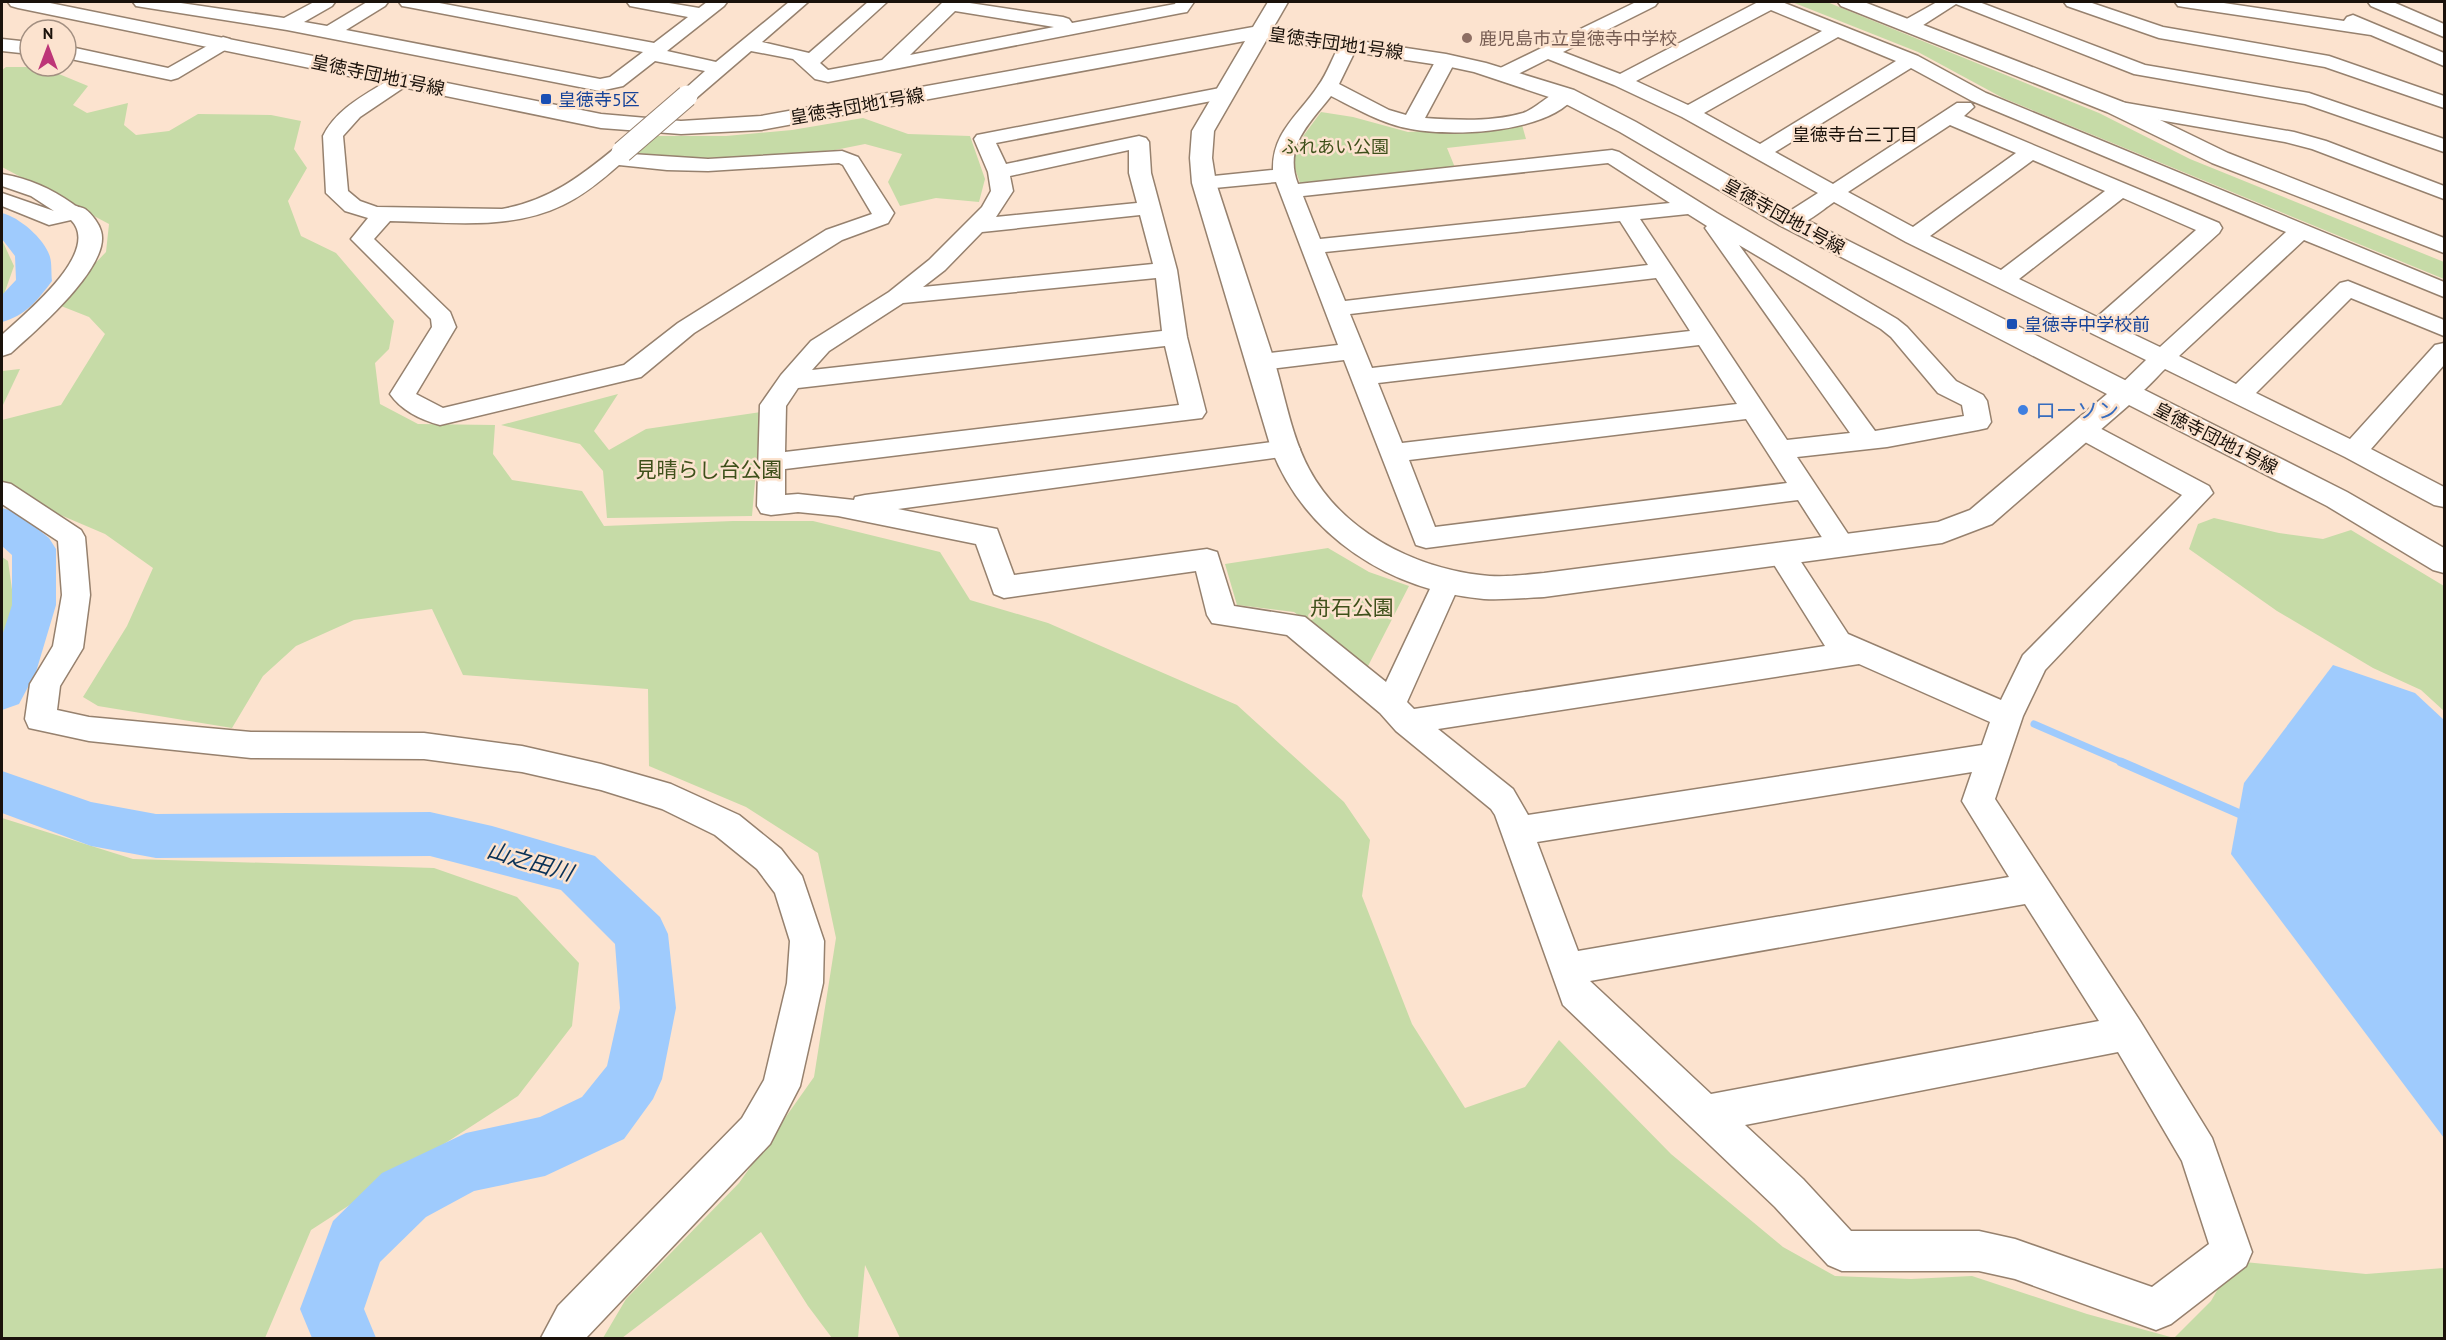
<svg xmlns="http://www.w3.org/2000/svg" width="2446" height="1340" font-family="'PT Sans','Noto Sans JP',sans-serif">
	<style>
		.green { fill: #c6dba7 }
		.water { fill: #9fcbfd }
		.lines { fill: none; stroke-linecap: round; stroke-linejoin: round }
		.stream-far1 { stroke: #9fcbfd; stroke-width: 7 }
		.stream { stroke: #9fcbfd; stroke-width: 9 }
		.river { fill: #9fcbfd; fill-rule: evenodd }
		.street-casing { stroke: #96816e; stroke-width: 3 }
		.secondary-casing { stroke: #96816e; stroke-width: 3 }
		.street { fill: #fff; fill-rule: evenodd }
		.secondary { fill: #fff; fill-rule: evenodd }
		.street-bridge-casing { stroke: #96816e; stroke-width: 23; stroke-linecap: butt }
		.street-bridge { stroke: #fff; stroke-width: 21 }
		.education-dot { fill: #8d6e63; stroke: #fce3cf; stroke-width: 2 }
		.transit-dot { fill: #1a4fb4; stroke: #fce3cf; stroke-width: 2 }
		.shop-dot { fill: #3f7fe0; stroke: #fce3cf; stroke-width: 2 }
		.labels { text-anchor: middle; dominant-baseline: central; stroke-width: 5; stroke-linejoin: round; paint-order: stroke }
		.far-education-label { font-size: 18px; fill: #785e54; stroke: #fce3cf; text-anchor: start }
		.far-street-label { font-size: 18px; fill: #1a120b; stroke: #fce3cf }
		.far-transit-label { font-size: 18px; fill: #164399; stroke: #fce3cf; text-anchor: start }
		.far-neighbourhood-label { font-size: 18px; fill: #1a120b; stroke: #fce3cf }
		.far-park-label { font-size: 18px; fill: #3e501a; stroke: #fce3cf }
		.shop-label { font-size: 21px; fill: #366cbe; stroke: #fce3cf; text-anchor: start }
		.park-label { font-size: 21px; fill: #3e501a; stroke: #fce3cf }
		.water-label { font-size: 22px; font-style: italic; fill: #083157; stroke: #fce3cf }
	</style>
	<rect width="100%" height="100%" fill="#fce3cf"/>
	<g class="green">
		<path d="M1792,2h35l272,111 91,46 254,103v17l-441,-181 -85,-46z"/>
		<path d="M6,67h36l46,19 -15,19 14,8 41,-10 -4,22 12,10 33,-4 29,-17 73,1 30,6 -7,28 13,19 -19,33 13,35 35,17 58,68 -5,28 -14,14 5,41 38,20 77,1 -2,29 19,26 70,11 22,35 129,-5h80l127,31 30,48 78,23 189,82 107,97 26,38 -8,56 50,128 53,84 60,-21 34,-47 112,114 112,93 52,29 76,3 61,-3 115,38 87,24 37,-37 23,-40 132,13 78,-6v70h-1544l-35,-73 -7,73h-26l-24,-32 -47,-74 -139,106h-19l23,-39 113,-116 75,-106 22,-139 -18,-85 -72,-46 -97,-41 -1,-77 -185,-14 -31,-66 -78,11 -58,26 -33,30 -31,52 -134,-22 -15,-9 44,-71 26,-58 -48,-34 -89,-38 -14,-11v-65l59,-15 44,-71 -16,-17 -33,-13 50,-52 3,-28 -107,-57v-97z"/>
		<path d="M1321,112l32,5 55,15 114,-7 4,14 -79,9 9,22 -156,13 -8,-23 3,-13z"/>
		<path d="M863,118l45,16 62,2 15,43 -6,23 -43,-4 -36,8 -12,-24 14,-28 -37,-10 -30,6 -68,6 -67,2 -67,-5 23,-17h70l66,-6z"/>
		<path d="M2,240l12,26 -12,34z"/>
		<path d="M20,369l-18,38v-36z"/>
		<path d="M618,394l-24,37 15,19 37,-21 115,-17 -9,104 -145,2 -4,-47 -23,-27 -79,-19z"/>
		<path d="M2214,518l65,15 44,6 28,-9 93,56v125l-23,-21 -48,-22 -96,-57 -88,-62 9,-25z"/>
		<path d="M1328,548l41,24 40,14 -42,82 -73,-56 -57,-7 -12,-41z"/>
		<path d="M2,557l6,4 7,50 -13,29z"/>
		<path d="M2,818l131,41 301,9 83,29 62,66 -7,63 -54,70 -207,134 -46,108h-263z"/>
	</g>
	<path class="water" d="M2333,665l82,28 29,27v418l-213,-284 13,-71z"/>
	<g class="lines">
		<path class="stream-far1" d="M2034,724l90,39"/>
		<path class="stream" d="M2121,762l126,55"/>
		<g class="river">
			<path d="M2,213c17,4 43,26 48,44 2,7 1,16 2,24 -14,19 -27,35 -50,41v-27l14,-15 -1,-24 -13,-17z"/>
			<path d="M2,508l15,4 32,26 7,11v56l-20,67 -17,32 -17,6v-74l10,-31v-50l-10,-9z"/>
			<path d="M2,771l89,31 65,12 274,-2 62,14 103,30 65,61 8,17 8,74 -14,71 -9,20 -29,40 -79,37 -71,15 -48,26 -46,45 -16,47 12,29h-64l-12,-29 33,-88 49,-48 84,-40 74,-16 42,-20 25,-31 13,-58 -5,-64 -54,-54 -131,-34 -274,2 -65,-12 -89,-33z"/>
		</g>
		<g class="street-casing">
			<g id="street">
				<path d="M133,2h41l110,16 30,-16h21l-3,4 -28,16 23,4 40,-24h21l-3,4 -39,24 254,49 10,-2 33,-25 -235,-45 -6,-1 -3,-4h35l220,41 34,-26 -58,-11 -3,-4h36l36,6 8,-6h20l-3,4 -57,45 49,11 73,-60h19l-46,40 47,11 59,-51h19l-67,61 8,7 54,-10 61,-58h20l100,15 6,2 3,4 103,-19 1,-2h18l-7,10 -6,1 -353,69 -13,-3 -22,-20 -42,-8 -57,49h-14l-3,-4 28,-25 -50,-10 -32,25 -23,5 -313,-61 -145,-23 -6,-1zM955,11l99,16 -144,28z"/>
				<path d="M1636,2h22l-3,4 -92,46 57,22 138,-72h24l136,54 68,37 458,189v15l-140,-57 -125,116 57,28 104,-101 8,-2 96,39v16l-93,-38 -95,95 94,46 85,-94 9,-2v22l-73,84 73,38v20l-10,-2 -89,-48 -180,-88c-14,13 -28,35 -49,30l-4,-6 34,-33 -240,-118 -72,-40c-15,10 -33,28 -52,24l-3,-5 3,-5 36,-23 -136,-76 -68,-32 -66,-26 -38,19h-14l-3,-4 3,-4zM1771,10l51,21 -134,74 -52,-24zM1838,37l58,24 -136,83 -56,-31zM1911,68l61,33 314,131 -126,115 -44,-21 103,-93 3,-5 -3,-5 -255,-107 10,-9 -3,-4h-14l-124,81 -58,-32zM1950,125l66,28 -103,74 -65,-35zM2033,160l72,31 -104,79 -71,-34zM2123,198l73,32 -99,87 -78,-38z"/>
				<path d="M1937,2h42l166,63 164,28 135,46v13l-139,-48 -171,-30 -178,-70 -39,25h-14l-2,-4 2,-4z"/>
				<path d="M2064,2h25l74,25 166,29 115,40v12l-119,-41 -166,-29 -92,-32z"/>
				<path d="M2175,2h42l127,19 3,-4 6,-2 91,38v13l-73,-31 -187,-28 -6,-1z"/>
				<path d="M223,37l7,2 2,4 -2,4 -52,31 -7,2 -105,-22v-12l102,22z"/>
				<path d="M2,39l28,3v12l-28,-3z"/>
				<path d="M1349,39l7,2 2,4 -19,39 50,26 17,5 30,-55 3,-4h14l3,4 -31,58c31,2 68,4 98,-5 17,-6 31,-27 50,-22l3,4c-26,38 -123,42 -165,34 -29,-5 -54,-20 -80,-33 -21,27 -48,50 -33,88l314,-34 7,2 98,61 180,106 10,8 49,54 27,14 4,6 4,21 -4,6 -9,2 -91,17 -90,10 59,89 -4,7 -10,3 -10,-3 -34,-53 -372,48 -10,-3 -72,-185 -83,10 -9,-3 -3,-5 3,-5 9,-3 77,-9 -62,-163 -72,7 -8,-1 -3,-5 3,-5 8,-1 69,-7c-1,-38 26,-55 45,-84 10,-13 15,-31 24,-45zM1608,163l62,40 -350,36 -17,-43zM1688,214l19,12 -2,2 145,205 -63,7 -147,-221zM1620,221l28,44 -303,36 -20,-49zM1739,245l142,84 10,8 47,56 24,12 2,11 -89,15zM1656,278l34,53 -318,37 -22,-54zM1699,345l38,59 -335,39 -24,-60zM1746,419l41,64 -352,44 -26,-67z"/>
				<path d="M402,74l7,2 3,4 -3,4 -49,33 -17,19 5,55 12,10 17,6 125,2c46,-8 78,-32 113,-61l7,-2 7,2 2,6 77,5 134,-8 16,6 36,56 -6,10 -46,17 -148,93 -53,44 -201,48c-19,-5 -39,-15 -50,-31l42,-67 -1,-8 -80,-80 17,-21 -23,-7 -19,-18 -3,-57c14,-29 46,-43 72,-60zM839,163l4,2 29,49 -46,16 -148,93 -54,42 -181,43 -27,-14 40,-67 -6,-15 -76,-73 16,-18c57,1 120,10 173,-16 21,-10 39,-25 56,-40l48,5 41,1z"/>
				<path d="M1225,87l7,2 3,4 -3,4 -236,46 10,21 133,-28 7,2 3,4 2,31 26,97 10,67 19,75 -4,6 -417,51v26l13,-1 56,6 1,-3 10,-2 422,-55 9,3 4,6 -4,6 -398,54 99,20 17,46 193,-26 10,3 17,54 71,11 81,65 51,-108 10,-3 10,3 4,7 -54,121 7,7 411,-63 -57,-91 4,-7 10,-3 10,3 56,86 153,66 22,-45 159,-160 -108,-59 -4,-6 4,-6 9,-3 9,3 117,62 4,7 -168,177 -22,46 -28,83 145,222 72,117 40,114 -6,14 -75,58 -15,6 -141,-51 -36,-8h-137l-14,-6 -53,-58 -212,-202 -68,-190 -4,-6 -95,-78 -16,-18 -93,-78 -75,-12 -5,-8 -11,-44 -192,27 -10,-4 -18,-50 -138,-28 -40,-4 -27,3 -10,-2 -4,-7 3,-101 21,-30 30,-34 78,-49 40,-32 53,-53 9,-16 -3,-19 -14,-33 3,-4zM1129,150v23l8,30 -141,14 17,-26 -3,-15zM1140,215l13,49 -230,23 22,-17 37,-38zM1156,278l6,53 -350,39 17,-19 74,-48zM1165,346l14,59 -394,47 1,-46 12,-18zM1859,664l131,58 -8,23 -454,70 -15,-26 -75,-60zM1972,772l-10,29 47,76 -431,74 -41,-109zM2025,904l74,117 -388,73 -121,-113zM2118,1052l64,109 27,83 -57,43 -137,-48 -36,-8h-128l-48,-52 -58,-54z"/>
				<path d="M2115,101l179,31 32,9 118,45v13l-132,-50 -27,-7 -177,-31 -3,-4 3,-4z"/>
				<path d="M2,174c28,5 48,14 71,30 3,3 8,3 12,5 7,5 14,15 16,22 11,35 -67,101 -90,122l-9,3v-21c21,-20 101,-83 69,-115l-22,5 -47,-19v-13l52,18 -23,-15 -29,-10z"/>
				<path d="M2,482l9,2 70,46 4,7 5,58 -7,53 -23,38 -3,24 32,7 162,15 173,1 98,13 79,18 70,20 68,31 42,34 21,27 22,65 -1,42 -23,103 -30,58 -184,194h-45l17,-32 184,-188 22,-38 23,-97 3,-42 -15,-48 -18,-24 -42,-34 -53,-26 -61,-19 -79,-18 -98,-13 -173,-1 -162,-17 -60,-13 -4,-9 5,-35 23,-38 9,-51 -4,-54 -56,-37z"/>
			</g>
		</g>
		<g class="secondary-casing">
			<g id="secondary">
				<path d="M8,2h37l556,112 80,7 80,-5 492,-89 15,-25h20l-15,26 173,26 40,9 88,27 62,32 163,94 548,276 97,56v25l-11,-3 -106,-64 -198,-101 -137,119 -50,19 -398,54c-20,1 -40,3 -60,2 -93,-8 -179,-62 -213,-151l-79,-265 -2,-25 2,-27 53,-90 -484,89 -80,4 -80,-6 -583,-120 -7,-2zM1267,39l179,27 28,6 84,28 62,32 161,94 326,168 -137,116 -32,12 -394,51c-21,2 -43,5 -64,2 -67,-8 -138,-44 -171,-106 -18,-34 -24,-73 -35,-109 -19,-59 -39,-118 -58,-177l-4,-25 2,-27z"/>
				<path d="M1838,2h26l259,100 105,51 216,85v15l-232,-90 -105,-51 -266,-106z"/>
				<path d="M2368,2h25l51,22v13l-73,-31z"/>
			</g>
		</g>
		<use href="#street" class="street"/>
		<use href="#secondary" class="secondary"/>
		<g class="street-bridge-casing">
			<path id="street-bridge" d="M622,152l65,-56"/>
		</g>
		<use href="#street-bridge" class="street-bridge"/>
	</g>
	<circle class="education-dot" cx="1467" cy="38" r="6"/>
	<g class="transit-dot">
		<rect x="540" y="93" width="12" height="12" rx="3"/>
		<rect x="2006" y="318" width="12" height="12" rx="3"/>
	</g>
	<circle class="shop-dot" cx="2023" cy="410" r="6"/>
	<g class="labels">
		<g class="far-education-label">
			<text x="1479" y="38">鹿児島市立皇徳寺中学校</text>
		</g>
		<g class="far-street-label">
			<text transform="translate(1336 43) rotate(8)">皇徳寺団地1号線</text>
			<text transform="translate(378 75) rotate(12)">皇徳寺団地1号線</text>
			<text transform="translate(857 106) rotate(-10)">皇徳寺団地1号線</text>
			<text transform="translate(1784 216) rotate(29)">皇徳寺団地1号線</text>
			<text transform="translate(2216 438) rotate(27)">皇徳寺団地1号線</text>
		</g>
		<g class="far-transit-label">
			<text x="558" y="99">皇徳寺5区</text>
			<text x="2024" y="324">皇徳寺中学校前</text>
		</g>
		<g class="far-neighbourhood-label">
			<text x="1855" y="134">皇徳寺台三丁目</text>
		</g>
		<g class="far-park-label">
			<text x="1335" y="146">ふれあい公園</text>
		</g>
		<g class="shop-label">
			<text x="2035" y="410">ローソン</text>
		</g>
		<g class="park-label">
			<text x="709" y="469">見晴らし台公園</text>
			<text x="1352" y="607">舟石公園</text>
		</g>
		<g class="water-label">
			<text transform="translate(530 861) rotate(16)">山之田川</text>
		</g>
	</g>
	<rect width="2446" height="1340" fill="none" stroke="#1a120b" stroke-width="6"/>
	<g transform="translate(48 48)"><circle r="28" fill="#fce3cf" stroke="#a28f81" stroke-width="1.5"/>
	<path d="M0-4.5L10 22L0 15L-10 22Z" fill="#bd3678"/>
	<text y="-9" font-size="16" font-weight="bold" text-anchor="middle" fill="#1a120b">N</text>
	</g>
</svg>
